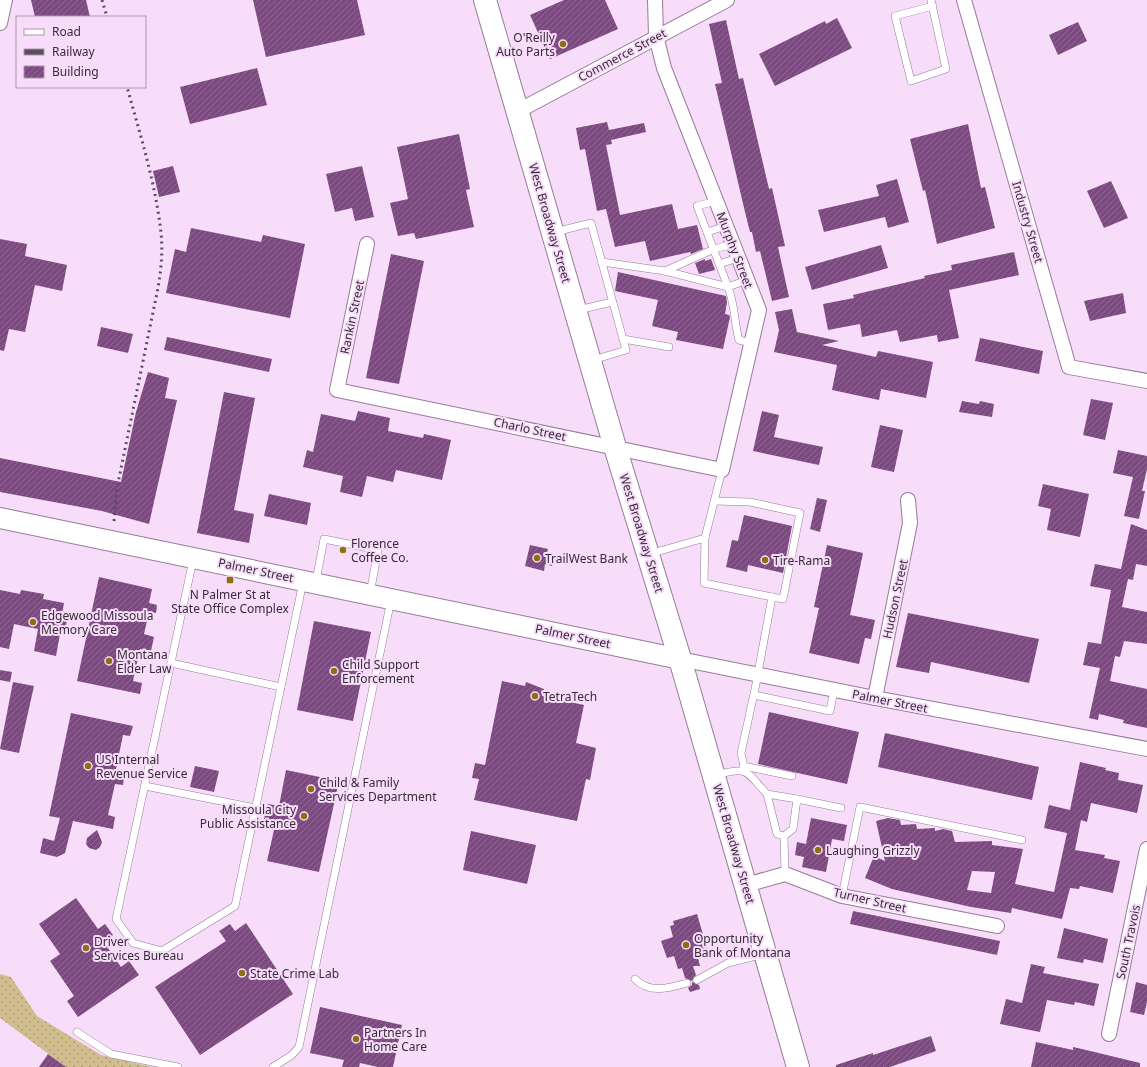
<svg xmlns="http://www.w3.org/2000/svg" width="1147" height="1067" font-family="'Noto Sans',sans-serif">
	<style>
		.grass { fill: url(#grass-dots) }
		.building { fill: url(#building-hatch); fill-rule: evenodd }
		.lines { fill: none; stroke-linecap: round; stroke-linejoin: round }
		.lane-casing { stroke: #957c97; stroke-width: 8 }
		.street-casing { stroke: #957c97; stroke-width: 16 }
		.secondary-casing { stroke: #957c97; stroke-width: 22 }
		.primary-casing { stroke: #957c97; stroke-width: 24 }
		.lane { stroke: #fff; stroke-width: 7 }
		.street { stroke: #fff; stroke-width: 14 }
		.secondary { stroke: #fff; stroke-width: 20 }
		.primary { stroke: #fff; stroke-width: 22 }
		.rail { stroke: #5a4d5c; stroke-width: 3; stroke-dasharray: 2 4; stroke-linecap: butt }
		.poi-dot { fill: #8e6e12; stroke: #f8ddfb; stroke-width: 1.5 }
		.labels { text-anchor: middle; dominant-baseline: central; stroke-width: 4; stroke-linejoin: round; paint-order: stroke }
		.poi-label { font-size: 12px; fill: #362c37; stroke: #f8ddfb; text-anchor: start }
		.street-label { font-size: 12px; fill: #362c37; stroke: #f8ddfb }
	</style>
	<defs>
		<pattern id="grass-dots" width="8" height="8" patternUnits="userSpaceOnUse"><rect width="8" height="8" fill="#d2bd8f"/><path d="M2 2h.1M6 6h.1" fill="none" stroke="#ab9a76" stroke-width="1.8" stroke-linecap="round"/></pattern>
		<pattern id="building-hatch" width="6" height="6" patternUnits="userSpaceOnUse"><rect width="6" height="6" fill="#7b4a7f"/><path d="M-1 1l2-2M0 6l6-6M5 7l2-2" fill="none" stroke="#8d6890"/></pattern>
	</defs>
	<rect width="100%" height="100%" fill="#f8ddfb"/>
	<path class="grass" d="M0,974l11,3 26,39 64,39 51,12h-86l-66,-49z"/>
	<g class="building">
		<path d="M31,0h55l4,17h-55z"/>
		<path d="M253,0h104l8,35 -99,22z"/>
		<path d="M564,0h41l13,29 -68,30 -20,-44z"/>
		<path d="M837,18l15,30 -77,38 -16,-32 66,-33 1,3z"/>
		<path d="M726,20l13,59 4,-1 26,111 3,-1 13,58 -7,1 11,50 -17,4 -12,-50 -4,1 -4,-20h-2l-5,-20 -30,-128 7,-1 -13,-59z"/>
		<path d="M1078,22l9,19 -29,14 -9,-20z"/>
		<path d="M257,68l10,37 -77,19 -10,-37z"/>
		<path d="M607,122l2,8 35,-7 2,9 -35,8 1,4 -6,1 14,70 52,-11 6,25 19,-4 6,24 -12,5 -1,-2 -40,9 -5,-20 -30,6 -9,-38 -9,2 -12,-62 -5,1 -4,-22z"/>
		<path d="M968,124l13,64 4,-1 10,41 -58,16 -12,-54 -2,1 -13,-52z"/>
		<path d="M459,134l11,55 -4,1 8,37 -58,12 -2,-6 -16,3 -8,-33 18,-4 -11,-52z"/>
		<path d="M173,166l7,26 -21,5 -6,-26z"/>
		<path d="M362,166l12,51 -19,4 -3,-13 -17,4 -9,-38z"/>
		<path d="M897,179l12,43 -21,6 -3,-11 -61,15 -6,-22 61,-14 -3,-11z"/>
		<path d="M1111,181l17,37 -24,10 -17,-37z"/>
		<path d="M191,228l70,14 2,-7 42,9 -15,74 -124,-25 9,-44 11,3z"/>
		<path d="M0,239l27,5 -2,12 42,9 -5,26 -27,-6 -10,47 -16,-3 -5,22 -4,-1z"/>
		<path d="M881,245l7,23 -76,22 -7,-23z"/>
		<path d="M1014,252l5,23 -70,15 10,48 -21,4 -1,-7 -37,7 -3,-12 -35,7 -2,-13 -32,6 -5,-26 31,-6 -1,-3 72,-17 -1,-2 28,-6 -1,-5z"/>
		<path d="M391,254l33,7 -25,123 -33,-6z"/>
		<path d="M705,259v2l6,-2 4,11 -16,4 -4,-11z"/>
		<path d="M618,272l108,24 1,6 -2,12 4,1 1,2 -7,32 -47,-9 2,-8 -26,-6 6,-26 -43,-9z"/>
		<path d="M1123,293l3,20 -36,8 -6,-20z"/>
		<path d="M792,309l5,23 42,9 -17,4 54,12 2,-6 55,11 -7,36 -45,-9 -2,11 -47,-10 5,-25 -63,-13 5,-22 -4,-18z"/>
		<path d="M101,327l32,7 -5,19 -31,-7z"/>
		<path d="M167,337l105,22 -3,13 -105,-22z"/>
		<path d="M980,338l63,13 -4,23 -64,-13z"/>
		<path d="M148,372l21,6 -4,20 12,2 -28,124 -47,-13 -102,-19v-34l121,24 15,-70z"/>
		<path d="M224,392l31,6 -21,112 20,4 -5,29 -52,-10z"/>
		<path d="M1091,399l22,4 -8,37 -22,-5z"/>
		<path d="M962,401l17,3 1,-3 14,3 -2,13 -33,-5z"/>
		<path d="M358,411l32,7 -2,13 35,7 1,-4 27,6 -9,40 -46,-10 -3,12 -26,-6 -5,21 -22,-5 3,-16 -40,-9 4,-17 6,2 8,-38 34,7z"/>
		<path d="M762,411l17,4 -5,22 49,10 -4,18 -66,-14z"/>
		<path d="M880,425l23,5 -9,42 -23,-5z"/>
		<path d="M1118,450l29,6v13l-5,22h3l-6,28 -15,-3 9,-39 -20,-4z"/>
		<path d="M1043,484l46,10 -9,43 -33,-7 4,-21 -13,-3z"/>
		<path d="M269,494l42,9 -4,22 -43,-9z"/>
		<path d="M817,498l10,2 -7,32 -10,-3z"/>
		<path d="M744,515l48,11 -9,47 -35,-8 -1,7 -21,-5 6,-27 6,1z"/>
		<path d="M1131,524l16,6v36l-11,-2 -3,16 -5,-1 -6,28 25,5v32l-23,-3 -4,16 -5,-1 -5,25 37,8v39l-24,-5 1,-3 -25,-6 -1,6 -9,-2 11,-50 -17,-3 5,-23 13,2 10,-54 -21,-4 5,-22 26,5z"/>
		<path d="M530,545l18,4 -2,7 8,1 -2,9 -7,-2 -1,7 -19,-5z"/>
		<path d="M827,545l36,8 -13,62 25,5 -4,19 -6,-1 -6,26 -50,-11 10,-45 -5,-1z"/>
		<path d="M99,577l53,12 -3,14 8,2 -1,8 -7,-1 -5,22 10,3 -3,14 -11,-2 -7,32 9,2 -2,11 -63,-13z"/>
		<path d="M0,590l20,4 1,-4 23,4 -1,5 21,4 -3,16 6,1 -3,15 -4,-1 -4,22 -22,-5 4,-22 -24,-5 -5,25 -9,-2z"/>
		<path d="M908,613l131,26 -10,44 -98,-21 -2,11 -33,-6z"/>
		<path d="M314,621l57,11 -18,89 -56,-11z"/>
		<path d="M0,670l12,2 -2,10 -10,-2z"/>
		<path d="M502,681l23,5 1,-4 18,7 -2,7 42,9 -8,38 20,5 -6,32 -4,-1 -9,42 -103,-21 5,-21 -7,-1 3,-15 10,2z"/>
		<path d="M13,682l21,4 -15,67 -19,-4z"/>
		<path d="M769,712l90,20 -12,52 -89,-20z"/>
		<path d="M71,713l62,13 -3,10 -7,-1 -7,34 9,2 -2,14 -8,-1 -7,31 7,2 -2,12 -40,-8 -8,32 -8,4 -17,-4 3,-15 11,3 6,-23 -11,-2z"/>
		<path d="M885,733l154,34 -7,33 -154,-33z"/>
		<path d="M1080,762l26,6 -1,2 14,3 -1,7 25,5 -6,28 -46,-10 -4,19 -6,-2 -6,30 30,5 -1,3 16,3 -7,32 -33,-7 -1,3 -9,-1 -8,31 -50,-11 -1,5 -40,-6 -79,-18 -27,-11 9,-22 11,5 -9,-40 12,-3 12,2 1,5 15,-1 1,5 18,-1v3l8,-2 9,2 3,11 37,-1v4l31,4 -8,35 39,8 13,-59 -23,-5 5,-23 21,5zM972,871l23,1 -4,21 -24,-3z"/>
		<path d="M195,766l24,5 -5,21 -24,-5z"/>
		<path d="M286,770l53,11 -20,91 -52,-11 9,-40 -12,-2 4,-15 11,2z"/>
		<path d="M811,818l36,7 -3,16 -12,-2 -6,33 -24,-5 2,-10 -9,-2 2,-13 9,2z"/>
		<path d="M97,830l5,12 -2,5 -4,3 -7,-2 -3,-4 1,-6z"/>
		<path d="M471,831l65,14 -9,39 -64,-14z"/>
		<path d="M76,898l22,31 7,-5 8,11 -10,6 18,26 8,-6 10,14 -61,42 -11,-16 7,-5 -24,-35 10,-7 -21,-30z"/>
		<path d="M853,911l147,30 -3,14 -147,-31z"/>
		<path d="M697,914l12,41 -11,3 2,8h-7l3,9 -3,3 -1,4 7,3 1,4 -10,3 -2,-4 4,-3v-4l-7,-3 -3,-10 -4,1 -4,-13 -7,2 -6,-17 12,-4 -3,-11 4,-1 -1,-4z"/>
		<path d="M246,923l47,71 -93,61 -45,-68 71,-46 -7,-10 11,-7 5,7z"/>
		<path d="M1064,928l44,11 -5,24 -19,-4 -1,4 -26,-5z"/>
		<path d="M1031,964l14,3 -2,6 56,11 -5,22 -19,-4 -1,3 -27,-5 -7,32 -40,-8 6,-25 16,4z"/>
		<path d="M1136,982l11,3v17l-3,13 -14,-3z"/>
		<path d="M320,1007l82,18 -9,42h-15l-18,-4 -1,4h-17l2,-7 -34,-7z"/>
		<path d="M931,1036l5,15 -46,16h-54v-2l37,-12v2z"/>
		<path d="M1036,1042l37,8v-3l9,2 58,14v4h-109z"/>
		<path d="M48,1054l18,13h-27z"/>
	</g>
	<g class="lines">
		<g class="lane-casing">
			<g id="lane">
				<path d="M931,0l15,69 -35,12 -16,-65 38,-10"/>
				<path d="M555,232l36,-9 32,116 46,8"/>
				<path d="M707,232l19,-6"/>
				<path d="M602,262l63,9 63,16 -31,-81 19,-5"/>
				<path d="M719,264l19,-6"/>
				<path d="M665,271l49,-22 19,-5"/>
				<path d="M747,280l-19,7c7,17 6,35 11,53l12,3"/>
				<path d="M578,310l34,-8"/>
				<path d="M593,360l33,-10 -3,-11"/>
				<path d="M714,501l36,1 50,11 -17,86 -11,-2"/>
				<path d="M705,538l17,-68"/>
				<path d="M649,554l56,-16 -1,45 68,14 -17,92 -14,64 4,18"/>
				<path d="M193,560l-77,359 17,24 29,8 73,-45 68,-324"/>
				<path d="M316,581l8,-42 54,11 -8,44"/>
				<path d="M171,663l110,24"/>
				<path d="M754,695l76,16 4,-21"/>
				<path d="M743,766l49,10"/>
				<path d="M716,775c34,-9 29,-4 51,19"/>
				<path d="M145,786l111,22"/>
				<path d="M784,836l-7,-2 -10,-40 30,5"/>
				<path d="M785,874l-1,-38 9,-7 4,-30 44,9"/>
				<path d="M842,896l18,-89 162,33"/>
				<path d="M635,979c14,15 34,9 52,4"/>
				<path d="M697,980l31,-17 36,-9"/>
				<path d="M77,1032l34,22 67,13"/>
				<path d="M273,1067l19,-12 7,-8 92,-447"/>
			</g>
		</g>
		<g class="street-casing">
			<g id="street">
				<path d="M964,0l105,367 78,14"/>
				<path d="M0,23l5,-23"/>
				<path d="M518,111l209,-111"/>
				<path d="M367,244l-30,146 385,80 37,-160 -95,-242 -8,-32 -1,-36"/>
				<path d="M680,659l195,39 272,51"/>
				<path d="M875,698l35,-175 -2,-23"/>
				<path d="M746,885l39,-11 57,22 155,30"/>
				<path d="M1109,1034l38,-185"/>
			</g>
		</g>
		<g class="secondary-casing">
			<path id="secondary" d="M0,518l680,141"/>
		</g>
		<g class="primary-casing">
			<path id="primary" d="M485,0l130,447 65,212 118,408"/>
		</g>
		<use href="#lane" class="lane"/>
		<use href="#street" class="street"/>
		<use href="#secondary" class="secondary"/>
		<use href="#primary" class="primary"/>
		<g class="rail">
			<path d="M102,0l5,17"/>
			<path d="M114,521l3,-33 41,-200c3,-18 5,-36 3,-55 -5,-48 -21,-99 -34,-146"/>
		</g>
	</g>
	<g class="poi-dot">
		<circle cx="563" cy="44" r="4"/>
		<circle cx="343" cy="550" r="4"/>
		<circle cx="537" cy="558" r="4"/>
		<circle cx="765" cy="560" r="4"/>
		<rect x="226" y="576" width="8" height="8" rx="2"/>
		<circle cx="33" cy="622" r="4"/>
		<circle cx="109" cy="661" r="4"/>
		<circle cx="334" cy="671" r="4"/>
		<circle cx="535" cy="696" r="4"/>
		<circle cx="88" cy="766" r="4"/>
		<circle cx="311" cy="789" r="4"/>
		<circle cx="304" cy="816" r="4"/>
		<circle cx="818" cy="850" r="4"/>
		<circle cx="686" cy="945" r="4"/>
		<circle cx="86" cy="948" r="4"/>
		<circle cx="242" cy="973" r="4"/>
		<circle cx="356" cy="1039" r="4"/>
	</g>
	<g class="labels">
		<g class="poi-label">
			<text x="555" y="37" text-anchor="end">O'Reilly<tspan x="555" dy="14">Auto Parts</tspan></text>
			<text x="351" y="543">Florence<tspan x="351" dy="14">Coffee Co.</tspan></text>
			<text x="545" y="558">TrailWest Bank</text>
			<text x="773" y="560">Tire-Rama</text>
			<text x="230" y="594" text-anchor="middle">N Palmer St at<tspan x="230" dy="14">State Office Complex</tspan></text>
			<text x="41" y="615">Edgewood Missoula<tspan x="41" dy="14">Memory Care</tspan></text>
			<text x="117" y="654">Montana<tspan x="117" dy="14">Elder Law</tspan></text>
			<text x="342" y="664">Child Support<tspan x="342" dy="14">Enforcement</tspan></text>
			<text x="543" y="696">TetraTech</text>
			<text x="96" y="759">US Internal<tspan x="96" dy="14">Revenue Service</tspan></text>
			<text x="319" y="782">Child &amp; Family<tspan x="319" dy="14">Services Department</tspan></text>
			<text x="296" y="809" text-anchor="end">Missoula City<tspan x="296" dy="14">Public Assistance</tspan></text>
			<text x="826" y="850">Laughing Grizzly</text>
			<text x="694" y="938">Opportunity<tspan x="694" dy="14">Bank of Montana</tspan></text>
			<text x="94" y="941">Driver<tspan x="94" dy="14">Services Bureau</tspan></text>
			<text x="250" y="973">State Crime Lab</text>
			<text x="364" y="1032">Partners In<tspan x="364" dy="14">Home Care</tspan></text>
		</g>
		<g class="street-label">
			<text transform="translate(622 55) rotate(-28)">Commerce Street</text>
			<text transform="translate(1028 222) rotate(74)">Industry Street</text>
			<text transform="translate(550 223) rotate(74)">West Broadway Street</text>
			<text transform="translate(735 250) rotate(69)">Murphy Street</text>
			<text transform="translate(352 317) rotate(-78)">Rankin Street</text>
			<text transform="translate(530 429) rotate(12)">Charlo Street</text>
			<text transform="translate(642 533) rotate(73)">West Broadway Street</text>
			<text transform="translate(256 570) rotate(12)">Palmer Street</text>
			<text transform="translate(895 599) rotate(-78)">Hudson Street</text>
			<text transform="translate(573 636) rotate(12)">Palmer Street</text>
			<text transform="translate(890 701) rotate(11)">Palmer Street</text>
			<text transform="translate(734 844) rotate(74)">West Broadway Street</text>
			<text transform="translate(870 900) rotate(13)">Turner Street</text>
			<text transform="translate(1128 942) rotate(-78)">South Travois</text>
		</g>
	</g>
	<rect x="16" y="16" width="130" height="72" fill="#f8ddfb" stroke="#aa96ad"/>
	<rect x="24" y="29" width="20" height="6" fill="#ffffff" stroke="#aa96ad"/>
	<text x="52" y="36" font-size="12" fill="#362c37">Road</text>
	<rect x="24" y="49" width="20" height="6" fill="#5a4d5c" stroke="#aa96ad"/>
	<text x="52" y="56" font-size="12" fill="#362c37">Railway</text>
	<rect x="24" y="66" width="20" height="12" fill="url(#building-hatch)" stroke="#aa96ad"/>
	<text x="52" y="76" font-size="12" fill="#362c37">Building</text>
</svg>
